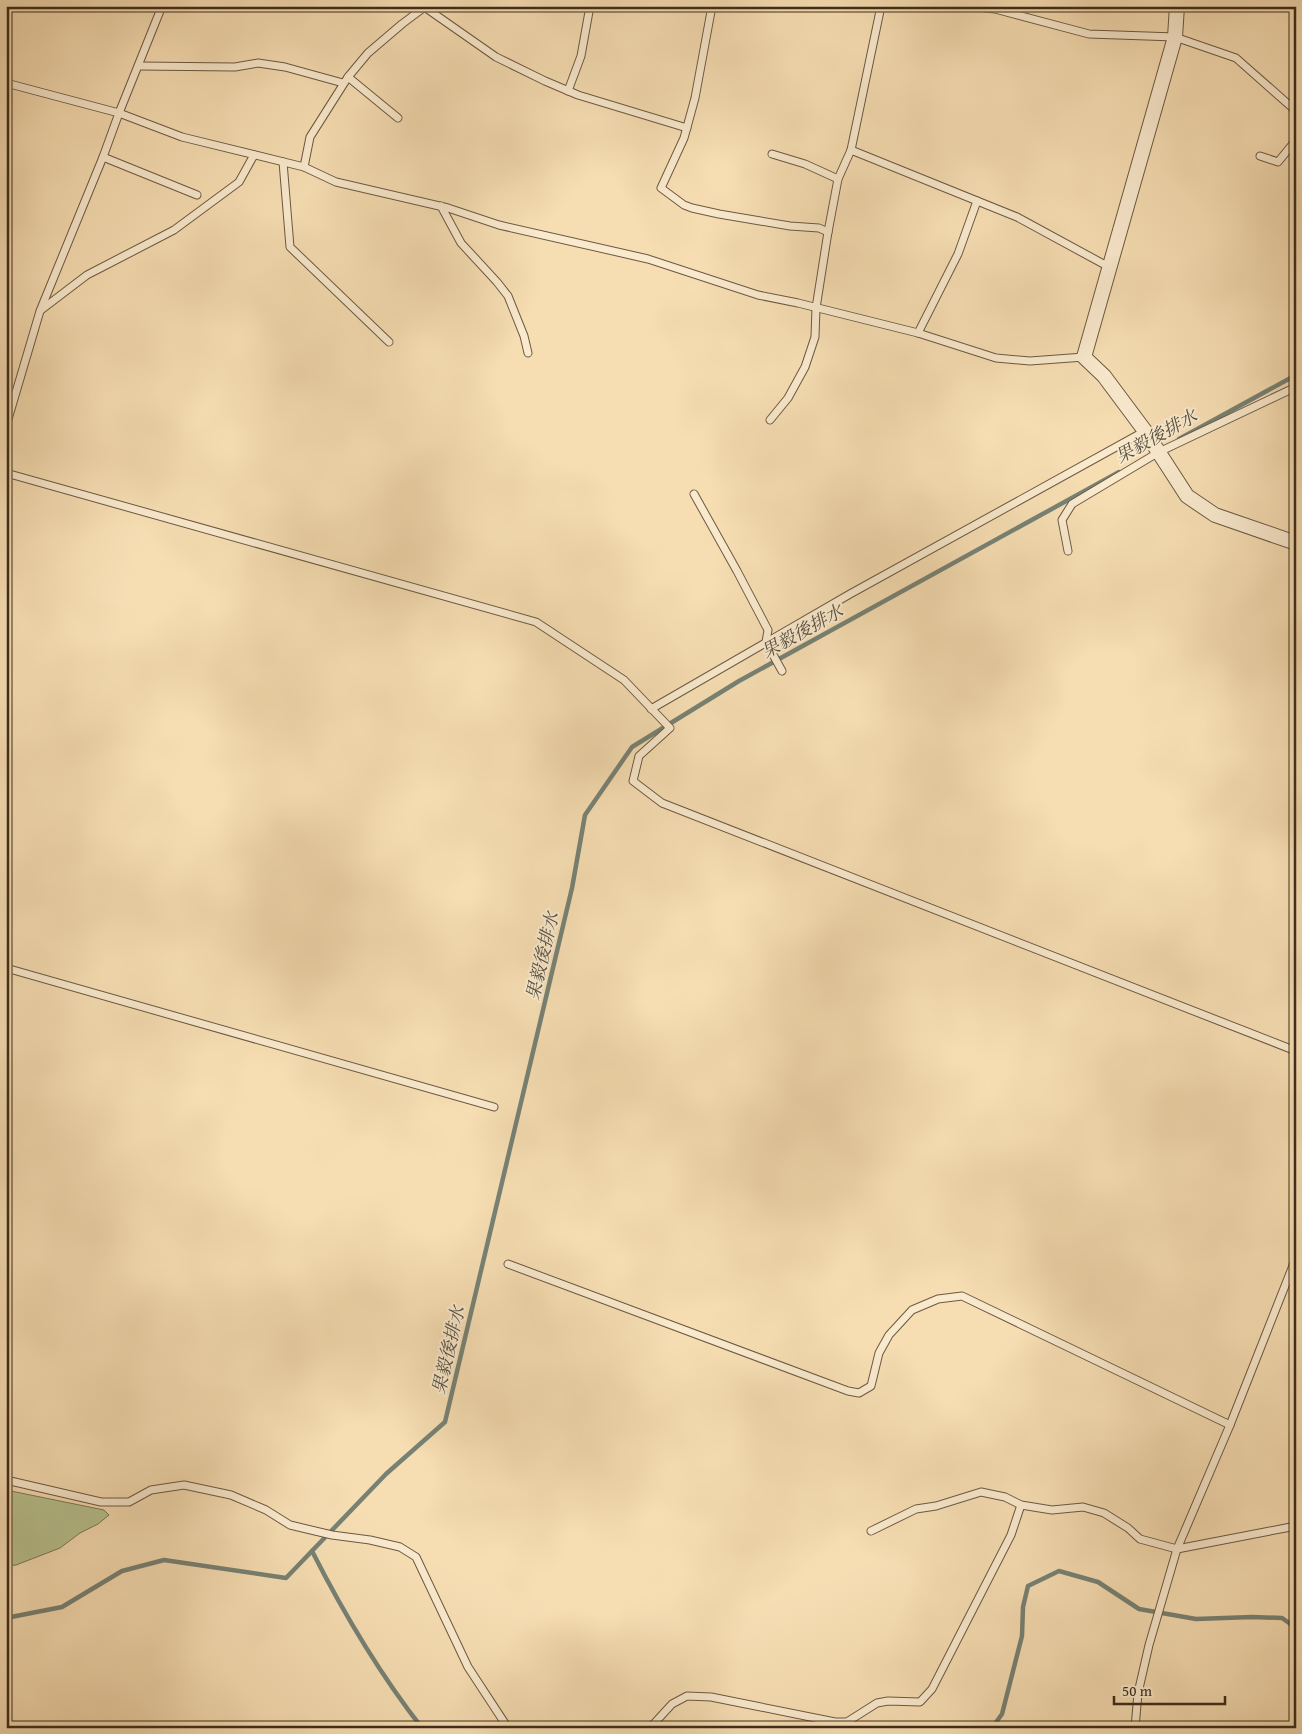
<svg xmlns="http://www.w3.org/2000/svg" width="1302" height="1734" font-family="'Gentium Book Plus','Noto Serif TC',serif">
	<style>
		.green { fill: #b8c28f; stroke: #7b7856 }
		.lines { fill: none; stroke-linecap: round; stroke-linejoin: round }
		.stream { stroke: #778275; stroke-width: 4.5 }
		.lane-casing { stroke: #6c5942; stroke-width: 9 }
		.street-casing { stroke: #6c5942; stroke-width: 16 }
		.lane { stroke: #f9e9cd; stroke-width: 7 }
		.street { stroke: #f9e9cd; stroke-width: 14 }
		.labels { text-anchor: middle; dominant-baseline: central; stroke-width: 4; stroke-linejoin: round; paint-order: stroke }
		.water-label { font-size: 18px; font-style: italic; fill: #565041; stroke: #f9e9cd }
	</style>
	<rect width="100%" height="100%" fill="#f6ddb2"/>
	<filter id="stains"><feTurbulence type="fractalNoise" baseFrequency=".004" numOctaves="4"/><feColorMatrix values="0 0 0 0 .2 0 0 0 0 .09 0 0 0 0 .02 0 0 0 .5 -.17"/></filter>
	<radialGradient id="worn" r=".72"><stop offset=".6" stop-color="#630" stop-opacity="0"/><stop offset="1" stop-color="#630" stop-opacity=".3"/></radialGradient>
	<path class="green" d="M6,1490l98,20 5,5 -11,9 -18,9 -20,15 -44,17 -10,1z"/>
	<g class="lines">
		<g class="stream">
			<path d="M1179,439l117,-64"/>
			<path d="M312,1551c31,61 67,122 110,177"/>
			<path d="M6,1618l56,-11 60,-36 42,-11 122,18 100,-104 59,-52 127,-534 13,-73 47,-68 107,-66 380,-209"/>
			<path d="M992,1728l10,-14 20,-78 1,-29 5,-21 31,-15 39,11 41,27 57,10 56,-2 30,1 14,10"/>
		</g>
		<g class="lane-casing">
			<g id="lane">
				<path d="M423,6l73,51 49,24 33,14 109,33"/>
				<path d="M712,6l-17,92 -11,40 -23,50 23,17 8,3 27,6 71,12 29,2 9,4"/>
				<path d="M968,6l27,3 94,25 86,3 61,21 60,53"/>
				<path d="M139,66l96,1 23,-4 27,4 58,16"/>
				<path d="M348,77l50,41"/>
				<path d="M6,83l113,30 63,24 122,30 32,15 112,26 51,17 149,34 110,36 40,8 120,30 78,25 34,3 54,-4"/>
				<path d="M568,91l13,-35 9,-50"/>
				<path d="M851,150l166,67 92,50"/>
				<path d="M772,154l33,10 33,15"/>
				<path d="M1260,156l18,6 18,-22"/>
				<path d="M103,157l94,38"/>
				<path d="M283,162l7,85 99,95"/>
				<path d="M304,167l6,-30 38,-60 20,-24 34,-29 24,-18"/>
				<path d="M441,206l20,37 36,39 11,14 16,40 4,17"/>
				<path d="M41,310l46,-35 87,-45 65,-48 15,-27"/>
				<path d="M918,333l40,-79 19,-53"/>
				<path d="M770,420l18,-22 17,-31 10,-30 1,-29 12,-76 10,-53 13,-29 30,-144"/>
				<path d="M6,426l34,-115 63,-154 16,-44 43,-107"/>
				<path d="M6,473l530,149 88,58 46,48 -31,28 -6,25 29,22 634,248"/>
				<path d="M694,494l43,77 31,59 -2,12 16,29"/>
				<path d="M1068,551l-6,-31 10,-16 87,-52 137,-65"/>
				<path d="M651,709l199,-115 295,-163"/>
				<path d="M6,968l488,139"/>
				<path d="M508,1264l340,127 11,2 12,-7 8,-33 10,-18 23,-25 26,-11 24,-3 268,129"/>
				<path d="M6,1480l95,22h28l22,-12 33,-5 47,10 35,15 24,15 42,10 38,5 30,7 16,10 52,110 40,61"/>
				<path d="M871,1531l45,-22 20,-3 45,-14 24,5 16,8 31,5 31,-3 21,6 24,15 12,11 37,10 119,-23"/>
				<path d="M650,1728l22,-24 15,-8 24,1 124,25h12l30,-19 11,-2 32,1 12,-13 79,-154 10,-30"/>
				<path d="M1135,1728l3,-35 11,-48 28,-96 53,-124 66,-167"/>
			</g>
		</g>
		<g class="street-casing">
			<path id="street" d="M1177,6l-2,31 -91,320 20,19 41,55 42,65 28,19 81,28"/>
		</g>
		<use href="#lane" class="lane"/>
		<use href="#street" class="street"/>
	</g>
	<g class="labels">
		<g class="water-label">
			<text transform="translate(1156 436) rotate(-29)">果毅後排水</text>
			<text transform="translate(802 631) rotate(-29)">果毅後排水</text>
			<text transform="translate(542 956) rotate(-77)">果毅後排水</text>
			<text transform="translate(448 1350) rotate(-77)">果毅後排水</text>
		</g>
	</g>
	<rect width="1302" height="1734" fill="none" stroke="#f6ddb2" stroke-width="25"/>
	<rect x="8" y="8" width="1287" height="1719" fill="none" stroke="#3e2d1c" stroke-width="2.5"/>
	<rect x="12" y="12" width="1277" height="1709" fill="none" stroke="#3e2d1c"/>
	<path d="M1114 1696v8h111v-8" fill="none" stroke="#3e2d1c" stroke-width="2.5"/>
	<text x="1122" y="1696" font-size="15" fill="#3e2d1c" stroke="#f9e9cd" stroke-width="4" paint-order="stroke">50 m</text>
	<rect width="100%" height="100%" filter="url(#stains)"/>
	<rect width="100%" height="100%" fill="url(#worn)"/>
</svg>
